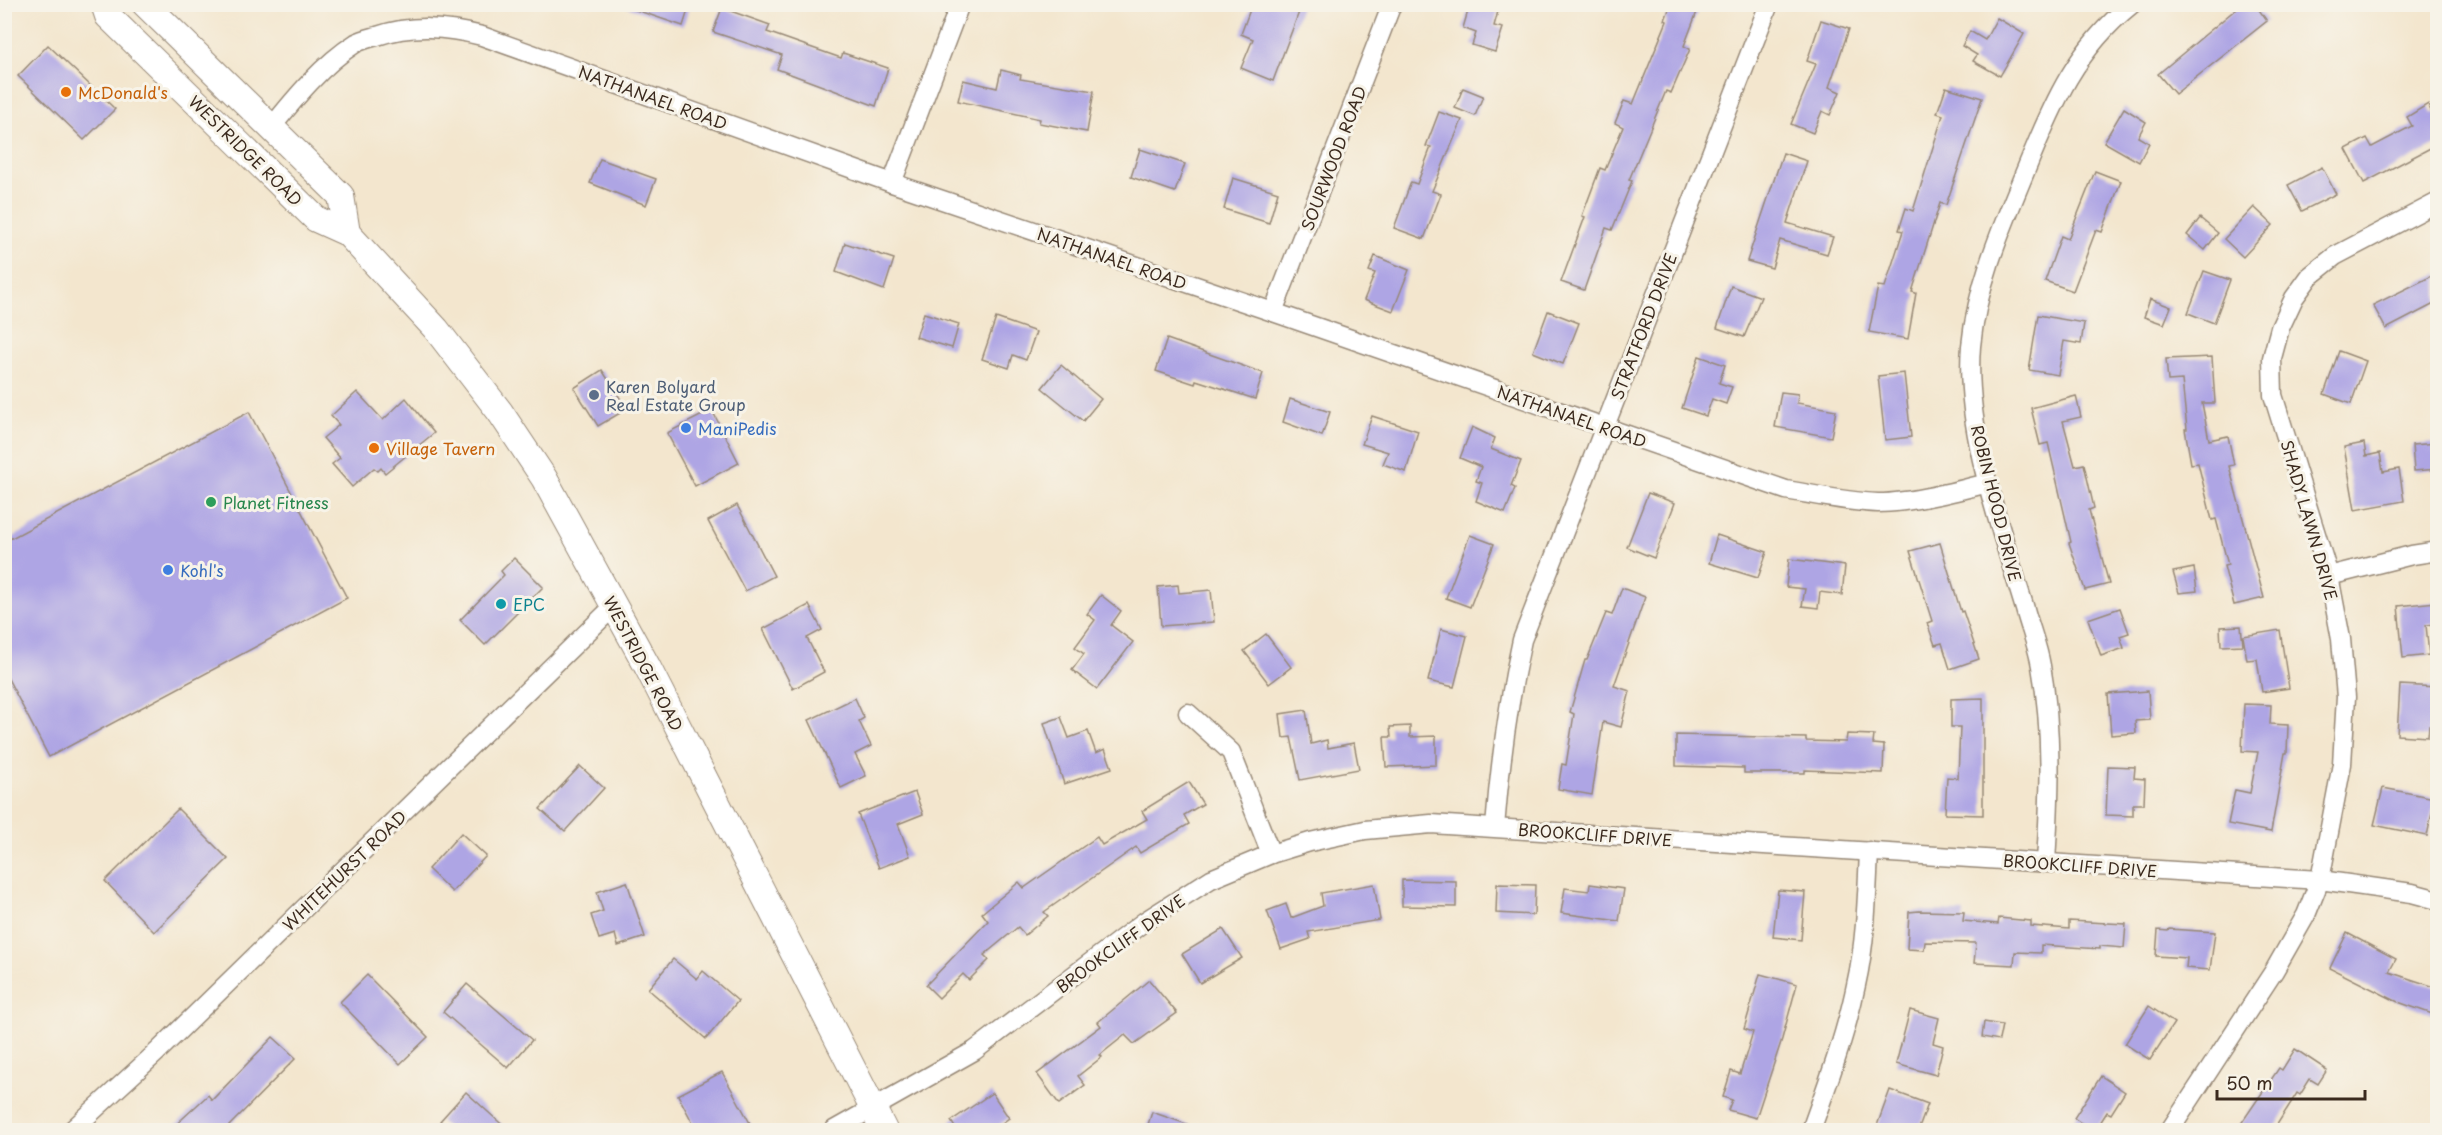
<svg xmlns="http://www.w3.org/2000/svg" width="2442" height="1135" font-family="'Playpen Sans',sans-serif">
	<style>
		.building { fill: #aea5e4 }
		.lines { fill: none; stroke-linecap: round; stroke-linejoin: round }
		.minor-casing { stroke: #978876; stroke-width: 21 }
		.secondary-casing { stroke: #978876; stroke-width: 28 }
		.minor { stroke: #fff; stroke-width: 18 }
		.secondary { stroke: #fff; stroke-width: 26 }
		.food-dot { fill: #e8710a; stroke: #f7f3e8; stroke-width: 2 }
		.service-dot { fill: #5c6f8a; stroke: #f7f3e8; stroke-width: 2 }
		.shop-dot { fill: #3f7fe0; stroke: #f7f3e8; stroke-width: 2 }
		.leisure-dot { fill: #2e9e5b; stroke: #f7f3e8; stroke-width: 2 }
		.culture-dot { fill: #0f9aa8; stroke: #f7f3e8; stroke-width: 2 }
		.labels { text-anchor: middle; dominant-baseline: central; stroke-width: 6; stroke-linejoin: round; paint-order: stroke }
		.food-label { font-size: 16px; fill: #c56008; stroke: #f7f3e8; text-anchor: start }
		.street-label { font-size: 16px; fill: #3b2a1e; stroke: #f7f3e8 }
		.service-label { font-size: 16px; fill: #4e5e75; stroke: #f7f3e8; text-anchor: start }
		.shop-label { font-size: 16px; fill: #366cbe; stroke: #f7f3e8; text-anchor: start }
		.leisure-label { font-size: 16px; fill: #27864d; stroke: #f7f3e8; text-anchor: start }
		.culture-label { font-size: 16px; fill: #0d838f; stroke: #f7f3e8; text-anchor: start }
	</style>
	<rect width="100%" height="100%" fill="#f7f3e8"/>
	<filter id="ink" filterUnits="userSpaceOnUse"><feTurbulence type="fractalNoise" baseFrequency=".0167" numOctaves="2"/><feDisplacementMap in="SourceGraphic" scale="12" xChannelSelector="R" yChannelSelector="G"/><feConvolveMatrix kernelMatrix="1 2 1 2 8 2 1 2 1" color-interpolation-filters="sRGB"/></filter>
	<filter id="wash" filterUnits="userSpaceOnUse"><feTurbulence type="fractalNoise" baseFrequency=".008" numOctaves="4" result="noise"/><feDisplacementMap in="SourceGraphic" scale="24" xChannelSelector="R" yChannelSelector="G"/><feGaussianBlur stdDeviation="1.35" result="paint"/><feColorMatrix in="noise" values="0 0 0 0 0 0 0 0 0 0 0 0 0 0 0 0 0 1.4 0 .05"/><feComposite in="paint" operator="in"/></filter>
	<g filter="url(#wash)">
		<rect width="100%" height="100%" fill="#f3e6ce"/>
		<g id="blocks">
			<g class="building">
				<path d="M627,4h63l-7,22 -56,-19z"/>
				<path d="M1252,4h50l-29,77 -32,-13 12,-29 -12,-5z"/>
				<path d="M1470,4h30l-6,22 9,2 -8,24 -23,-7 4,-12 -13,-5z"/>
				<path d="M1671,4h29l-16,42 6,3 -19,44 -5,-2 -37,89 3,1 -20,49 -6,-2 -22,62 -23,-8 24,-65 -3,-1 18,-48 5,2 18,-43 -8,-4 9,-22 9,3 34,-83 -2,-1z"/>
				<path d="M2242,4h13l12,17 -92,73 -17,-20z"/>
				<path d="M722,8l48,17 -3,7 74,26 2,-5 45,15 -12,38 -99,-37 5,-14 -69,-23z"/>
				<path d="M1997,18l27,16 -24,42 -27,-15 4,-6 -15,-9 8,-15 15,9z"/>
				<path d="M1821,20l28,9 -20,58 11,5 -10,23 -8,-4 -9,22 -22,-9 25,-60 -9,-3z"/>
				<path d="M48,45l67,64 -31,31 -66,-64z"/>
				<path d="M1001,70l20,5 -1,4 74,12 -7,41 -48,-9 1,-4 -82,-18 5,-21 34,8z"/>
				<path d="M1946,87l36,11 -36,107 -6,-2 -28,89 4,1 -8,46 -39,-7 9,-46 7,1 18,-56 -4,-1 7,-22 7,3 30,-96 -6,-2z"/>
				<path d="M1463,88l20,8 -8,20 -20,-8z"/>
				<path d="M2428,104l4,9 6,-2v33l-74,39 -18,-34 21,-11 5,9 40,-21 -5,-9z"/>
				<path d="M2124,108l22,14 -8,15 11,6 -10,19 -35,-20z"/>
				<path d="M1439,112l23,8 -30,71 9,3 -17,45 -30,-11 17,-46 6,2 14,-37 -5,-1z"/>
				<path d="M1140,149l45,15 -10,28 -44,-15z"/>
				<path d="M1783,153l24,8 -20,62 46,14 -6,17 -47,-14 -8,28 -25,-7z"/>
				<path d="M600,159l56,20 -10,26 -56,-22z"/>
				<path d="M2322,167l14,27 -34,17 -14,-26z"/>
				<path d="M2095,171l26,10 -19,51 -6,-2 -23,61 -28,-10 16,-45 7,3z"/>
				<path d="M1233,178l45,14 -9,31 -45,-14z"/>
				<path d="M2254,207l19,18 -30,32 -19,-18z"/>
				<path d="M2200,218l18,15 -13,17 -18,-15z"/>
				<path d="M845,243l49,16 -10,31 -48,-18z"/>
				<path d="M1375,256l34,14 -16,41 -29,-11 11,-27 -6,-2z"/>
				<path d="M2204,271l26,9 -16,43 -26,-10z"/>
				<path d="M2438,273v29l-52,27 -13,-24z"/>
				<path d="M1731,286l30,11 -17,40 -27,-9z"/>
				<path d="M2150,299l21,8 -7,17 -20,-7z"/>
				<path d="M1548,311l31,12 -16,41 -30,-12z"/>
				<path d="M924,313l35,11 -7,24 -36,-11z"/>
				<path d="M2038,315l46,8 -3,21 -17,-3 -6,34 -29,-5z"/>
				<path d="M996,318l40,14 -10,28 -13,-5 -4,13 -27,-9z"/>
				<path d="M1167,339l96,34 -8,26 -59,-19 -1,4 -39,-13z"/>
				<path d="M2339,351l27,10 -15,43 -27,-10z"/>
				<path d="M1699,356l26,9 -6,18 13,4 -6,17 -14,-5 -6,17 -24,-8z"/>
				<path d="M2212,357l3,46h-13l7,37 19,-4 6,29 -5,1 35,132 -30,7 -10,-39 4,-1 -12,-46 -4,1 -14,-57 -7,1 -6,-35h2l-5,-49 -14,1 -2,-22z"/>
				<path d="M1061,365l40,34 -18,22 -41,-33z"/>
				<path d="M602,370l25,39 -29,17 -24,-38z"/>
				<path d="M1904,373l7,64 -26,3 -7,-64z"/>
				<path d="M357,392l26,28 23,-22 28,35 -49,40 -4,-5 -3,3 -4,-3 -22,19 -20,-23 8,-6 -17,-20 16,-13 -8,-9z"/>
				<path d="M1781,392l17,2 -1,9 39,7 -5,27 -56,-10z"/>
				<path d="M2076,396l5,21 -18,4 12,45 9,-2 10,44 -5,2 20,74 -24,6 -16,-47 2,-1 -23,-99 -8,2 -9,-37z"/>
				<path d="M1290,399l40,13 -8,24 -39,-14z"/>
				<path d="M712,410l27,53 -44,23 -28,-53z"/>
				<path d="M249,412l98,186 -298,159 -45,-86v-129z"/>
				<path d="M1372,416l46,15 -12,41 -23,-8 5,-12 -26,-8z"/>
				<path d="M1472,427l23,11 -4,11 30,12 -10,25 4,2 -10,25 -29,-12 6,-18 -6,-2 5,-14 -21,-9z"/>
				<path d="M2364,443l2,13 14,-3 3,19 16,-3 5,32 -49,9 -11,-63z"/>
				<path d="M2438,443v26l-24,2 -2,-26z"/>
				<path d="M1648,493l27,10 -21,55 -27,-11z"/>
				<path d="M737,505l37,71 -29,15 -37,-70z"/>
				<path d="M1470,535l24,9 -24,63 -24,-9z"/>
				<path d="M1717,535l50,17 -9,26 -49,-15z"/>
				<path d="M1940,543l21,69 2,-1 16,48 -29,10 -8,-26 -7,2 -8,-22 5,-2 -22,-70z"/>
				<path d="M514,558l29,29 -58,58 -25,-25 44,-45 -3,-4z"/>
				<path d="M1789,559l56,7 -3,29 -22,-3 -2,16 -16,-2 3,-17 -19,-2z"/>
				<path d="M2194,568l3,23 -18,2 -6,-21z"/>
				<path d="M1178,585l1,8 32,-3 3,32 -53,4 -3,-39z"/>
				<path d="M1622,588l23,9 -31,89 16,5 -9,36 -18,-5 -11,73 -34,-6 4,-25 4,1 8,-51 -4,-2 15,-52h2l19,-47 6,2z"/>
				<path d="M1101,595l20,16 -10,14 22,17 -36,47 -25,-19 12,-16 -9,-7 20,-27 -8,-6z"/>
				<path d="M2436,602l2,22 -12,1 3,30 -26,3 -5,-52z"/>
				<path d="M809,605l13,25 -15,8 17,34 -31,17 -30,-60z"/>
				<path d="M2120,608l9,25 -9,3 4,12 -23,8 -13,-37z"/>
				<path d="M2241,626l2,19 -22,1 -1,-19z"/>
				<path d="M1441,629l26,7 -13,51 -26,-6z"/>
				<path d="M2280,630l9,58 -27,4 -5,-33 -10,1 -4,-24z"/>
				<path d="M1266,634l25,33 -22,17 -25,-33z"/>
				<path d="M2400,685l38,2v38l-9,1 -1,11 -31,-2z"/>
				<path d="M2148,691l2,29 -15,1 1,12 -25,2 -3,-41z"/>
				<path d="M855,698l9,20 -5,3 12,25 -16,8 11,22 -25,12 -32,-68z"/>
				<path d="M1983,698v117l-38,-1 2,-37 11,1 2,-51h-9v-28z"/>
				<path d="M2244,704l27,1 -1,19 18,1 -1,28h-2l-14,79 -43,-8 7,-34 15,3 8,-41 -16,-1z"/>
				<path d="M1306,710l5,34 16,-4 1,8 26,-5 5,26 -59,11 -9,-43 -8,1 -3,-24z"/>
				<path d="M1061,717l8,21 19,-7 8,22 9,-4 7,19 -48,16 -20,-61z"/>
				<path d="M1410,726v11l26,-1v29l-50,2 -2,-30h7l-1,-10z"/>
				<path d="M1847,734l27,1 -1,9 11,1 -1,28 -78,-3v3h-61v-5l-68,-2v-31l130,3v3l40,1z"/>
				<path d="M580,766l24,22 -39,43 -25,-22z"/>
				<path d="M2108,766l27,1 -1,11 11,1 -1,25h-11v12l-27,-1z"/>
				<path d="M1189,782l14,22 -19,11 5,9 -49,29 -4,-6 -92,65 4,4 -23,19 -7,-8 -34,28 5,5 -20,20 -6,-6 -24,24 -13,-13 62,-64 -6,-8 37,-31 5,6 73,-51 5,8 45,-26 -5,-8z"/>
				<path d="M2383,788l52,10 -8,38 -53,-11z"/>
				<path d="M915,792l8,22 -25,10 12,32 -31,12 -21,-54z"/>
				<path d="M178,809l50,50 -74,73 -49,-51z"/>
				<path d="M461,833l25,23 -34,36 -24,-23z"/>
				<path d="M1402,880l54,1v26l-54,-1z"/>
				<path d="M627,882l18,55 -27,9 -3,-12 -16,5 -8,-24 12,-4 -6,-19z"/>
				<path d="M1374,884l6,36 -72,12 2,7 -29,10 -14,-38 19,-7 5,14 32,-12 -2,-13z"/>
				<path d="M1497,884l38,1 -1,30 -38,-2z"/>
				<path d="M1590,884l34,5 -5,32 -58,-8 4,-25 24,3z"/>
				<path d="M1778,890l27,2 -4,48 -28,-3z"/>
				<path d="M1919,911l45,1 -1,9 35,3 1,-6 32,3v5l38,3v-8l57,3 -2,24 -24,-2v3l-59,-4v8l-26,-1 -1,13 -40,-2 2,-20 -51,-1 -1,8 -17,-1 2,-37z"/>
				<path d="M1223,929l19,29 -42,25 -18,-29z"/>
				<path d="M2169,929l46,3 -5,38 -24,-2 1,-10 -31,-2 2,-26 10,1z"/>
				<path d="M2347,933l49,26 -7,13 49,16v28l-40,-14 -68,-34z"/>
				<path d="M673,959l24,20 6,-8 35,30 -32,38 -58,-50z"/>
				<path d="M1760,974l37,10 -15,55 -26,79 -28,-8 4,-10 -9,-3 8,-26 9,3 13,-42 -9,-3z"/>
				<path d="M367,975l61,62 -28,27 -60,-62z"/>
				<path d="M1149,980l28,33 -43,31 -9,-9 -25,20 2,2 -24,19 7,9 -26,19 -22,-30 64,-48 -3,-4z"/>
				<path d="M467,984l65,56 -24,28 -65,-56z"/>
				<path d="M2149,1006l25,17 -24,37 -25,-16z"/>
				<path d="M1910,1010l29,8 -6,25 10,3 -7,29 -40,-11z"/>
				<path d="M1984,1022l18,3 -3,15 -17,-3z"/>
				<path d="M273,1037l23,21 -72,73h-55l39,-36 4,5z"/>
				<path d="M2295,1049l32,21 -9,14 -8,-5 -10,16 -3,-2 -24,38h-37l43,-63 3,2z"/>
				<path d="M722,1072l29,53 -10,6h-15l-4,-8 -13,8h-12l-19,-36z"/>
				<path d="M2101,1076l24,16 -14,22 -4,-2 -12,19h-2l-19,-13z"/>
				<path d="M1890,1090l38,14 -10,27h-43z"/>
				<path d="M466,1092l43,39h-58l-11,-10z"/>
				<path d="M992,1093l17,25 -18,13h-34l-6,-10z"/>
				<path d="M1152,1112l46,16 -1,3h-51z"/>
			</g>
		</g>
	</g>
	<g filter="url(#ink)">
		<use href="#blocks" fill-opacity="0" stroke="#978876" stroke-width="1.5"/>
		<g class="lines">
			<g class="minor-casing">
				<g id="minor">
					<path d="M271,128c24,-30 52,-64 85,-85 6,-3 14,-5 21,-7 36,-12 69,-9 105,0l410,147 381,129 513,178c30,5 61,12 92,13 32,0 79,-12 110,-20"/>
					<path d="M892,183l68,-179"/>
					<path d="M1273,312l119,-308"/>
					<path d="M2329,576l83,-21 26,-4"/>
					<path d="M1188,713l43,39 40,102"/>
					<path d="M1495,827c5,-64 13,-124 27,-187l247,-636"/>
					<path d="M2046,862c4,-66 7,-131 -5,-196 -3,-19 -11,-38 -16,-57 -24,-80 -61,-180 -54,-263 6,-63 32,-121 56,-179 26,-64 49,-118 105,-163"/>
					<path d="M72,1130l85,-78 456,-445"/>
					<path d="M834,1130l140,-79 171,-130 66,-42 60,-25 39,-12 55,-12 66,-6 889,56 92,13 26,7"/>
					<path d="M1811,1130c17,-47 35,-96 45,-145 10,-44 11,-89 13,-134"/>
					<path d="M2170,1130l104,-159 32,-56 14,-35 22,-116 4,-67 -5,-58 -12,-63 -56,-181 -1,-37 8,-30 14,-30 16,-22 25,-20 103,-54"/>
				</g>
			</g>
			<g class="secondary-casing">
				<g id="secondary">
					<path d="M104,4l4,12 208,203 31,14 89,96 64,83 44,66 103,188 237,464"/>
					<path d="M145,4l196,192 6,37"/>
				</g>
			</g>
			<use href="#minor" class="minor"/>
			<use href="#secondary" class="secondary"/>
		</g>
	</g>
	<g class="food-dot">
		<circle cx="66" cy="92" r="6"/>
		<circle cx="374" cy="448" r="6"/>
	</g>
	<circle class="service-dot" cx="594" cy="395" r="6"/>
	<g class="shop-dot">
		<circle cx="686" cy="428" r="6"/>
		<circle cx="168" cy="570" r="6"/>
	</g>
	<circle class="leisure-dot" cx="211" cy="502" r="6"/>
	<circle class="culture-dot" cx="501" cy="604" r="6"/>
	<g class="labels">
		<g class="food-label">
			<text x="78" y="92">McDonald's</text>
			<text x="386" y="448">Village Tavern</text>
		</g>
		<g class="street-label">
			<text transform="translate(653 97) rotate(20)">NATHANAEL ROAD</text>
			<text transform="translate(246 150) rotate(44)">WESTRIDGE ROAD</text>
			<text transform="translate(1333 158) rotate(-69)">SOURWOOD ROAD</text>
			<text transform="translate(1112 258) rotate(19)">NATHANAEL ROAD</text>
			<text transform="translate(1643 326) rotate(-69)">STRATFORD DRIVE</text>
			<text transform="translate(1572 416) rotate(19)">NATHANAEL ROAD</text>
			<text transform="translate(1997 503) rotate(76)">ROBIN HOOD DRIVE</text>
			<text transform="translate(2310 520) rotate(74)">SHADY LAWN DRIVE</text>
			<text transform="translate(644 663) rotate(62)">WESTRIDGE ROAD</text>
			<text transform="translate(1595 834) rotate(4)">BROOKCLIFF DRIVE</text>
			<text transform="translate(2080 865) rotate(4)">BROOKCLIFF DRIVE</text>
			<text transform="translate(344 870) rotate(-44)">WHITEHURST ROAD</text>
			<text transform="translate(1120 943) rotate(-36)">BROOKCLIFF DRIVE</text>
		</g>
		<g class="service-label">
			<text x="606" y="386">Karen Bolyard<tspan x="606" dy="18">Real Estate Group</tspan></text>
		</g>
		<g class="shop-label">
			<text x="698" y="428">ManiPedis</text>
			<text x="180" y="570">Kohl's</text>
		</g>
		<g class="leisure-label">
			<text x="223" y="502">Planet Fitness</text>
		</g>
		<g class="culture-label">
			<text x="513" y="604">EPC</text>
		</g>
	</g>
	<rect width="2442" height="1135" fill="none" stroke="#f7f3e8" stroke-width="24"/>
	<path d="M2217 1090v9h148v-9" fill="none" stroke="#3b2a1e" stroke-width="3"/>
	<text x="2226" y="1090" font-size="18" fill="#3b2a1e" stroke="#f7f3e8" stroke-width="4.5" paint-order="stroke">50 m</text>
</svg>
